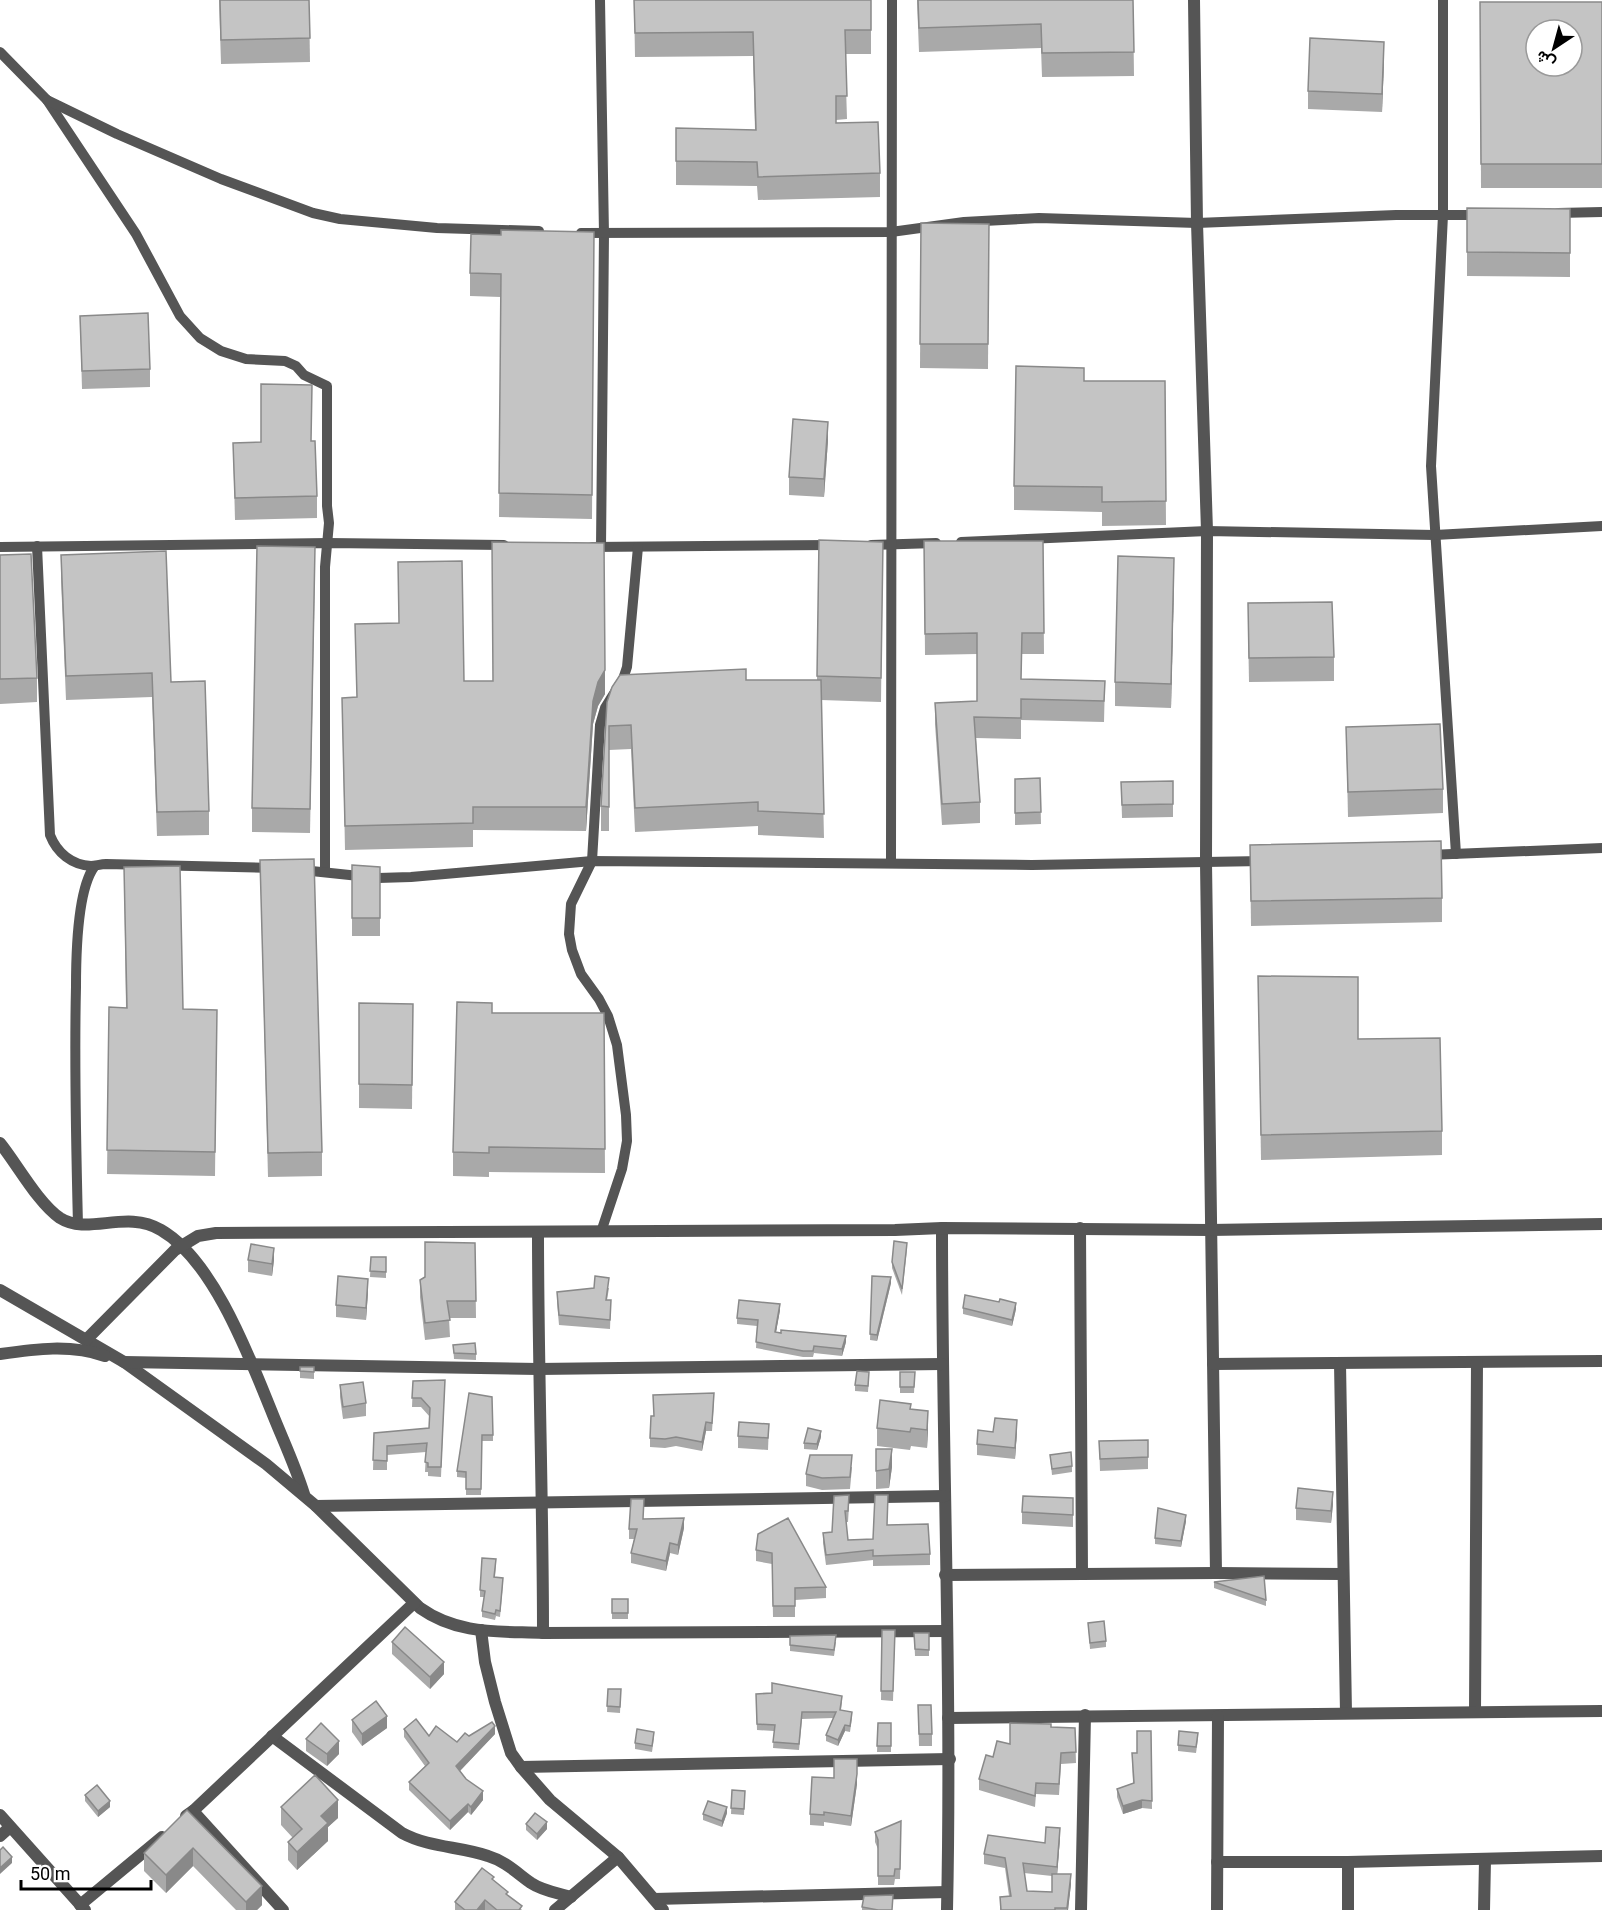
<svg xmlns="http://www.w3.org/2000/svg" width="1602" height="1910" font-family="Roboto,Vazirmatn,sans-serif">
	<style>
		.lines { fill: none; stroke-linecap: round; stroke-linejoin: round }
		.lane { stroke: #555; stroke-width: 10 }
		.street { stroke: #555; stroke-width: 12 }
		.wall { fill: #a9a9a9; fill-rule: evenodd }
		.shaded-wall { fill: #898989 }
		.building { fill: #c4c4c4; stroke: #898989; stroke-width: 1.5; fill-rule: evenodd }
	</style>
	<rect width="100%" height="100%" fill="#fff"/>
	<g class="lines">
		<g class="lane">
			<path d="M600,0l4,234 -3,313"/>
			<path d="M1443,0v215l-12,251 25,388"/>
			<path d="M0,52l47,48 89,134 44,82 20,22 21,13 25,8 39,2 11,5 8,9 23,11v120l2,17 -4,44v305"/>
			<path d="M47,100l70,34 104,45 92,34 27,6 97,9 102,3"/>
			<path d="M1558,213l44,-1"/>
			<path d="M581,233l310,-1 73,-10 75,-4 158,5 199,-8h83"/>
			<path d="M961,542l246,-11 228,4 167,-9"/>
			<path d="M871,545l65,-2"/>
			<path d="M37,546l13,289c7,18 22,30 41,31 4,0 10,-2 15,-2l168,4"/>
			<path d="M0,547l328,-4 176,2"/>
			<path d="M592,547l239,-2"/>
			<path d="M1428,855l174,-7"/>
			<path d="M891,863l1,-863"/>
			<path d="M302,870l76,8 33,-1 181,-16 440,4 231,-4"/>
			<path d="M78,1225c-2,-80 -4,-159 -2,-238 0,-30 1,-96 18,-120"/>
			<path d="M601,1232l21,-63 5,-28 -1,-26 -9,-70 -9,-29 -9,-17 -18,-25 -9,-24 -3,-16 2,-30 21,-43 8,-136 5,-17 18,-29 4,-12 11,-120"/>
		</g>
		<g class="street">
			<path d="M1194,0l3,223 10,308 -1,332 10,710"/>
			<path d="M0,1143c17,21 38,60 60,75 28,18 66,-9 101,12 52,30 88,126 110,180 11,28 24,55 33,84"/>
			<path d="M942,1228c0,227 10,455 5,682"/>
			<path d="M1080,1228l2,346"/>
			<path d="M538,1232c0,134 5,268 5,401"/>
			<path d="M0,1290l124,72 142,102 50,42 104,102c38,27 79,23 123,25l404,-2"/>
			<path d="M86,1340l89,-90 23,-14 18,-3 679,-3 47,-2 268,2 392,-6"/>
			<path d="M0,1354c35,-5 71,-10 105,2"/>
			<path d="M124,1362l414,7 404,-5"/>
			<path d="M1340,1363l6,350"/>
			<path d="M1213,1364l389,-3"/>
			<path d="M316,1506l629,-10"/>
			<path d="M945,1575l271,-2 127,1"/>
			<path d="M481,1630l4,32 10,40 16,51 10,14 29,33 68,57 45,53"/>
			<path d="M1475,1712l2,-350"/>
			<path d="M948,1718l654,-7"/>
			<path d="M272,1736l130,97c28,15 57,13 86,23 17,5 29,17 43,27 12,8 27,10 40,14"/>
			<path d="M521,1767l429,-8"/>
			<path d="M193,1811l221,-208"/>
			<path d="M0,1815l85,95"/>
			<path d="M186,1816l7,-5 90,99"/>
			<path d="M0,1836l10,-9"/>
			<path d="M1217,1862h131l254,-6"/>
			<path d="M654,1899l293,-7"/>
			<path d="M80,1905l82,-68"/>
			<path d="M555,1910l63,-53"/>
			<path d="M1081,1910l4,-195"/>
			<path d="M1217,1910l1,-194"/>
			<path d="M1348,1910v-48"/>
			<path d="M1484,1910l1,-50"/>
		</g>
	</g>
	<g class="wall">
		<path d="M219,0h90l1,62 -89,2z"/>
		<path d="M634,0h237v54h-26l2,65 -11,1v3l44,50v24l-122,3 -1,-14 -81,-1v-57l79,2 -2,-74 -118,1z"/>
		<path d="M917,0h222h-6l1,76 -92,1 -1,-29 -122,4z"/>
		<path d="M1480,2h122v186h-121z"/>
		<path d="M1384,60l-2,52 -74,-3v-18z"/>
		<path d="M1467,208l103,1v68l-103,-1z"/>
		<path d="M921,223l68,1 -1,145 -68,-1z"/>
		<path d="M594,232l-2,287 -93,-2 2,-220 -31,-1v-23z"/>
		<path d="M80,316l70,53v18l-68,2z"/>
		<path d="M1084,381h81l1,144 -64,1v-14l-88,-2v-24z"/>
		<path d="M828,440l-4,57 -35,-2v-18z"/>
		<path d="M311,441l6,55v22l-82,2 -2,-77z"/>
		<path d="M819,540l64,2 -2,160 -60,-2 3,138 -66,-3v-9l-123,6 -4,-83 -22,1v81h-8v-25l6,-104 139,-22h71z"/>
		<path d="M924,541h119l1,113h-22l-1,25 84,2 -1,41 -83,-2v19l-45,-1 4,64v21l-38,2 -7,-101v-21l42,-2v-47l-52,1z"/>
		<path d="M0,555l37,123v24l-37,2z"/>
		<path d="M61,555l110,127 38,129v24l-52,1 -5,-139 -86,3 -5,-121z"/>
		<path d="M315,571l-5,262 -58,-1v-24z"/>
		<path d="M1174,582l-3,126 -56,-2v-24z"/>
		<path d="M355,624l109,57 141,13 -7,12 -5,18 -7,107 -113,-1v17l-128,3 -3,-152h15z"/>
		<path d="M1248,627l86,30v24l-85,1z"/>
		<path d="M1346,727l97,62v24l-95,4z"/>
		<path d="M1040,778l1,46 -26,1v-46z"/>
		<path d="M1173,781v36l-51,1 -1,-36z"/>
		<path d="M1250,845l192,53v24l-191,4z"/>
		<path d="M260,860l62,292v24l-54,1z"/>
		<path d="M352,865l28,2v69h-28z"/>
		<path d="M124,867l59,142 34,1 -2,166 -108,-2 2,-167 17,1z"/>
		<path d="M1258,976l100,63 84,92v24l-181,5z"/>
		<path d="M359,1003l54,1 -1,105 -53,-1z"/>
		<path d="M492,1013h112l1,160 -116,-1v5l-36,-1v-24z"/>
		<path d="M475,1243l1,75h-27l1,19 -25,3 -5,-43v-17z"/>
		<path d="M907,1249l-5,46 -10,-27v-6z"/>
		<path d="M371,1257h15v21l-16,-1z"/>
		<path d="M248,1260h26l-2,16 -24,-4z"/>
		<path d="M872,1276l19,7 -14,58 -7,-1z"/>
		<path d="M609,1288l-2,12h4l-1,29 -51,-4 -2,-23v-10z"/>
		<path d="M368,1291l-2,29 -30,-3v-12z"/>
		<path d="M999,1302l17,7 -4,17 -49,-12v-6z"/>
		<path d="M780,1310l-4,22 70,10 -4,14 -28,-3 -1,4h-10l-47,-9 1,-22 -20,-2v-6z"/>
		<path d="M453,1345l23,9v6l-22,-1z"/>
		<path d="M300,1367h14v12l-14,-1z"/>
		<path d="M900,1372h15l-1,21h-14z"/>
		<path d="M869,1378l-1,14 -13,-1v-6z"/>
		<path d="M445,1380l-4,97 -13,-1v-4h-3l1,-20 -39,3v15h-14l1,-37 55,-5 1,-11 -9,-10h-9l1,-26z"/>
		<path d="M340,1385l26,18v13l-23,3 -3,-22z"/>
		<path d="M469,1393l24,42v6h-11l-1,54h-15v-17l-9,-1v-6z"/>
		<path d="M714,1402l-2,29h-6l-4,20 -26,-5 -11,2 -15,-1v-9l4,-22z"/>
		<path d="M911,1409l17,20 -1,19 -16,-2 -1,4 -33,-4v-18z"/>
		<path d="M769,1424l-1,26 -30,-2v-12z"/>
		<path d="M1017,1431l-2,28 -38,-4v-11l16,-12z"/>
		<path d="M821,1437l-4,13 -13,-1v-6z"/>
		<path d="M1148,1440v29l-48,2 -1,-30z"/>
		<path d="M1050,1455l22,11v6l-20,3z"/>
		<path d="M852,1467l-2,22 -28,1 -16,-4v-12z"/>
		<path d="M892,1467l-3,21 -13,1v-18z"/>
		<path d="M1073,1498v29l-51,-3v-12z"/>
		<path d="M1333,1504l-2,19 -35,-3v-12z"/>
		<path d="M849,1506l-1,16h-2l2,18 25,-1 14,-14 43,29v11l-57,1v-6l-47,5 -3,-22v-10l9,-1z"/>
		<path d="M643,1519l41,9 -6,27 -8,-2 -4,18 -35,-8v-10l3,-14h-5v-10z"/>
		<path d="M1186,1521l-5,26 -26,-3v-6z"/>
		<path d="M758,1534l68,53v11l-31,2v17h-22l-1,-53 -16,-3v-11z"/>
		<path d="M496,1565l-1,12 8,7 -3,33 -4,-1 -1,4 -13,-3v-6l2,-14h-4v-7z"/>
		<path d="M1214,1582l52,18v6l-52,-18z"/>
		<rect x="612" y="1599" width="16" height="20"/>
		<path d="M1088,1623l18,18v6l-16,2z"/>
		<path d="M882,1630h13l-2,71 -12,-1z"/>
		<path d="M914,1633h15v23h-14z"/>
		<path d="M790,1636l46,6 -2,14 -44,-5z"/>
		<path d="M392,1642l52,32 -14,15 -38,-35z"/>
		<path d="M608,1689h13l-1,24 -13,-1z"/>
		<path d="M756,1694l86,8 -1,8 11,8 -2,14 -5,-1 -7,15 -12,-5v-6l7,-17 -31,1 -3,31 -26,-2 1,-17 -17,-1z"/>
		<path d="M918,1705l14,29v12h-13z"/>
		<path d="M352,1720l35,8 -25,18 -10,-14z"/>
		<path d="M878,1723h13v29h-14z"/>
		<path d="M1051,1727l24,1 1,35 -15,1 -2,31 -23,-1 -1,13 -56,-17v-11l14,-22z"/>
		<path d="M404,1729l53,13 12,-6 26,-2 -35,37 23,29 -12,15 -3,-3 -18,18 -41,-40v-8l16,-16 -21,-29z"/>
		<path d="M1151,1731l1,78 -10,-1 -19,6 -6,-17v-8l16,-6 -1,-30h5z"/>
		<path d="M654,1738l-2,14 -17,-3v-6z"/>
		<path d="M306,1739l33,15 -12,12 -21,-15z"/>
		<path d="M1198,1739l-2,14 -18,-2v-6z"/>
		<path d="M834,1778l23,6 -6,42 -27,-4v4l-14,-1v-11z"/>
		<path d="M732,1790l13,1 -1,24 -13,-1z"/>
		<path d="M85,1795l25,12 -12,10 -13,-16z"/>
		<path d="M281,1807l57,11 -10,9v14l-31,29 -9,-10v-18l5,-4 -12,-13z"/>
		<path d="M187,1810l75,95 -5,5h-21l-43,-44 -27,27 -22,-22v-18z"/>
		<path d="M727,1813l-5,14 -19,-7v-6z"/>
		<path d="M526,1824l21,5 -10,11 -11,-10z"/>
		<path d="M901,1831l-1,48h-5l-1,6h-16v-36l-3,-7v-10z"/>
		<path d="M1060,1837l-3,37 14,10 -3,26h-68v-13l9,-1 -4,-28 -21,-4v-10l61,-11zM1024,1873l28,3v16l-25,-1z"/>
		<path d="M494,1881l28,29h-67v-8z"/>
		<path d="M862,1907l30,3h-30z"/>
	</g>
	<g class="shaded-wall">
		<path d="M1384,42v18l-2,52v-18z"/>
		<path d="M828,422v18l-4,57v-18z"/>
		<path d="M1174,558v24l-3,126v-24z"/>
		<path d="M605,670v24l-7,12 -5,18 -7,107v-24l7,-106 5,-19z"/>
		<path d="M274,1248v12l-2,16v-12z"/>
		<path d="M891,1277v6l-14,58v-6z"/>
		<path d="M368,1279v12l-2,29v-12z"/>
		<path d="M1016,1303v6l-4,17v-6z"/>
		<path d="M780,1304v6l-5,28v-6z"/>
		<path d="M846,1336v6l-4,14v-7z"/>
		<path d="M928,1411v18l-1,19v-18z"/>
		<path d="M1017,1420v11l-2,28v-11z"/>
		<path d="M706,1422v9l-4,20v-9z"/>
		<path d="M821,1431v6l-4,13v-6z"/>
		<path d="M892,1449v18l-3,21v-19z"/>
		<path d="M1333,1492v12l-2,19v-12z"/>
		<path d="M1186,1515v6l-5,26v-6z"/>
		<path d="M684,1518v10l-6,27v-10z"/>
		<path d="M670,1543v10l-4,18v-10z"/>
		<path d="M444,1662v12l-14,15v-12z"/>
		<path d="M387,1716v12l-25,18v-12z"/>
		<path d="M845,1725v6l-7,15v-6z"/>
		<path d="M495,1726v8l-39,41v-9z"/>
		<path d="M339,1741v13l-12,12v-12z"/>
		<path d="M857,1774v10l-6,42v-10z"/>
		<path d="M483,1791v9l-12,15v-8z"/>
		<path d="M338,1800v18l-10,9v14l-31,29v-18l24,-36z"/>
		<path d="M1142,1800v8l-19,6v-8z"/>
		<path d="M110,1801v6l-12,10v-6z"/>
		<path d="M468,1804v8l-18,18v-9z"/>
		<path d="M727,1807v6l-5,14v-6z"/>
		<path d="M547,1822v7l-10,11v-6z"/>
		<path d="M1060,1828v9l-3,40v-10z"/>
		<path d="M193,1848v18l-27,27v-18z"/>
		<path d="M12,1857v6l-12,11v-6z"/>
		<path d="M1071,1874v10l-3,26h-1z"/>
		<path d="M262,1886v19l-5,5h-11v-8z"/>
		<path d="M485,1900v10h-8z"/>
	</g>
	<g class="building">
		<path d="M220,0h89l1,38 -89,2z"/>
		<path d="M634,0h237v30h-26l2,66h-11v27l42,-1 2,51 -122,4 -1,-15 -81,-1v-33l80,2 -3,-98 -118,1z"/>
		<path d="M918,0h215l1,52 -92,1 -1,-29 -122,4z"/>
		<path d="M1480,2h122v162h-121zM1536,30h36v36h-36z"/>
		<path d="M1310,38l74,4 -2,52 -74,-3z"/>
		<path d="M1467,208l103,1v44l-103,-1z"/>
		<path d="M921,223l68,1 -1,120h-68z"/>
		<path d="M501,230l93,2 -2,263 -93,-2 2,-219 -31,-1 1,-39 30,1z"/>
		<path d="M148,313l2,56 -68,2 -2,-55z"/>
		<path d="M1016,366l68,2v13h81l1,120 -64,1v-15l-88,-1z"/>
		<path d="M261,384l51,1 -1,56h4l2,55 -82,2 -2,-55 28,-1z"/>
		<path d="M793,419l35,3 -4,57 -35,-2z"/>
		<path d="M819,540l64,2 -2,136 -64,-2z"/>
		<path d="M924,541h119l1,92h-22l-1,46 84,2 -1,20 -83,-2v19l-47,-1 6,85 -38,2 -7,-101 42,-2v-68l-52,1z"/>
		<path d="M492,542l112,1 1,127 -7,12 -5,19 -7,106h-113v16l-128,3 -3,-128 15,-1 -2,-73 44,-1 -1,-61 64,-1 2,120h29z"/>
		<path d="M257,546l58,1 -5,262 -58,-1z"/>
		<path d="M166,551l5,131 34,-1 4,130 -52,1 -5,-139 -86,3 -5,-121z"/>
		<path d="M31,554l6,124 -37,1v-124z"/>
		<path d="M1118,556l56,2 -3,126 -56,-2z"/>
		<path d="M1332,602l2,55 -85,1 -1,-55z"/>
		<path d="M746,669v11h75l3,134 -66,-3v-9l-123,6 -4,-83 -22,1v81l-8,-1 6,-104 5,-15 8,-12z"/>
		<path d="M1440,724l3,65 -95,3 -2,-65z"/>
		<path d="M1040,778l1,34 -26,1v-34z"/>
		<path d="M1173,781v23l-51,1 -1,-23z"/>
		<path d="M1441,841l1,57 -191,3 -1,-56z"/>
		<path d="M314,859l8,293 -54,1 -8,-293z"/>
		<path d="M352,865l28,2v51h-28z"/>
		<path d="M180,866l3,143 34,1 -2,142 -108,-2 2,-143 18,1 -3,-141z"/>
		<path d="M1258,976l100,1v62l82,-1 2,93 -181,4z"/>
		<path d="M457,1002l35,1v10h112l1,136 -116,-2v6l-36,-1z"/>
		<path d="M359,1003l54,1 -1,81 -53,-1z"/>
		<path d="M894,1241l13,2 -5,46 -10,-27z"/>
		<path d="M425,1242l50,1 1,58h-29l3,19 -25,3 -5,-43 5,-3z"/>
		<path d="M251,1244l23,4 -2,16 -24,-4z"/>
		<path d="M371,1257h15v15l-16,-1z"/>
		<path d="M338,1276l30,3 -2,29 -30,-3z"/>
		<path d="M595,1276l14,2 -3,22h5l-1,20 -51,-5 -2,-23 37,-4z"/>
		<path d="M872,1276l19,1 -14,58 -7,-1z"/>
		<path d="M965,1295l34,7 1,-3 16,4 -4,17 -49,-12z"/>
		<path d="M739,1300l41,4 -5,28 6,1v-3l65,6 -4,13 -28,-3 -1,5h-10l-47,-9 2,-22 -21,-2z"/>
		<path d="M475,1343l1,11 -22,-1 -1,-8z"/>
		<path d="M300,1367h14v5l-14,-1z"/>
		<path d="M857,1371l12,1 -1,14 -13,-1z"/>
		<path d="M900,1372h15l-1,15h-14z"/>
		<path d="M445,1380l-4,87h-13v-4l-3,-1 2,-19 -40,3v15l-14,-1 1,-27 55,-5 1,-20 -9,-10h-9l1,-17z"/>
		<path d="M363,1382l3,21 -23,4 -3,-22z"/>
		<path d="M469,1393l23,4 1,38h-11l-1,54h-15v-17l-9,-1z"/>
		<path d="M714,1393l-2,30 -6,-1 -4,20 -26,-5 -11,2 -15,-1 1,-22h3l-1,-21z"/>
		<path d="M880,1400l31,4 -1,5 18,2 -1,19 -16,-2 -1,4 -33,-4z"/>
		<path d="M995,1418l22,2 -2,28 -38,-4 1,-14 15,2z"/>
		<path d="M739,1422l30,2 -1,14 -30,-2z"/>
		<path d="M808,1428l13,3 -4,13 -13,-1z"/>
		<path d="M1148,1440v17l-48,2 -1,-18z"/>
		<path d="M876,1449h16l-3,20 -13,2z"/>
		<path d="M1071,1452l1,14 -20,3 -2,-14z"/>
		<path d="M810,1455h42l-2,22 -28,1 -16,-4z"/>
		<path d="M1298,1488l35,4 -2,19 -35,-3z"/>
		<path d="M849,1495l-1,16h-3l3,29 25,-1 2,-44h13l-1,30 41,-1 2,30 -57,2v-6l-47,5 -3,-22 9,-1 2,-36z"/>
		<path d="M1023,1496l50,2v17l-51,-3z"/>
		<path d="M631,1499h13l-1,20 41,-1 -6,27 -8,-2 -4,18 -35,-8 6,-24h-8z"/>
		<path d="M1158,1508l28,7 -5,26 -26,-3z"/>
		<path d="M788,1518l38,69 -31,1v18h-22l-1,-53 -16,-3 2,-16z"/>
		<path d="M482,1558l14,1 -2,18 9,1 -3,33 -4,-1 -1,4 -13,-3 3,-20 -5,-1z"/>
		<path d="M1264,1576l2,24 -52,-18z"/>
		<rect x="612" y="1599" width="16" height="14"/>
		<path d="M1104,1621l2,20 -16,2 -2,-20z"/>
		<path d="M405,1627l39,35 -14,15 -38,-35z"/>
		<path d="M882,1630h13l-2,61h-12z"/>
		<path d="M914,1633h15v17l-14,-1z"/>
		<path d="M836,1635l-2,15 -44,-5v-9z"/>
		<path d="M772,1683l70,13 -2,14 12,2 -2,14 -5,-1 -7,15 -12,-5 10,-23h-34l-3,32 -26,-2 2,-17 -18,-1 -1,-30 16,-1z"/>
		<path d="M608,1689h13l-1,18 -13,-1z"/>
		<path d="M376,1701l11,15 -25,18 -10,-14z"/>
		<path d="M918,1705h13l1,29h-13z"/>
		<path d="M416,1719l13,17 7,-10 21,16 8,-9 4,3 23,-14 3,4 -39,40 10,13 17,12 -12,16 -3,-3 -18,17 -41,-39 20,-19 -25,-34z"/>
		<path d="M321,1723l18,18 -12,13 -21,-15z"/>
		<path d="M878,1723h13v23h-14z"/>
		<path d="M1010,1723l41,1v3l24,1 1,24 -15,1 -2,31 -23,-1 -1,13 -56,-17 7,-24 7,2 4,-16 13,3z"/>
		<path d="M637,1729l17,3 -2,14 -17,-3z"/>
		<path d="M1137,1731h14l1,70 -10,-1 -19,6 -6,-17 17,-6 -2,-30h5z"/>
		<path d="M1179,1731l19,2 -2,14 -18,-2z"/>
		<path d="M834,1759h23v15l-6,42 -27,-4v3l-14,-1 2,-37 22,1z"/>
		<path d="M315,1775l23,25 -17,16 7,7 -31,29 -9,-10 14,-13 -21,-22z"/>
		<path d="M97,1785l13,16 -12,10 -13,-16z"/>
		<path d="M732,1790l13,1 -1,18 -13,-1z"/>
		<path d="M708,1801l19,6 -5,14 -19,-7z"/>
		<path d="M187,1810l75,76 -16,16 -53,-54 -27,27 -22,-22z"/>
		<path d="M535,1813l12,9 -10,12 -11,-10z"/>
		<path d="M901,1821l-1,48h-5l-1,7h-16v-36l-3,-8z"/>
		<path d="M1046,1827l14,1 -3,39 -34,-4 4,28 25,1v-18h19l-4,34h-12v2h-54l-1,-13 11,-1 -6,-38 -21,-4 4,-19 57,8z"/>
		<path d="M3,1847l9,10 -12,11v-18z"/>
		<path d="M482,1868l12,9 -2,2 16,13 -2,2 16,12 -3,4h-22l-12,-10 -8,10h-12l-10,-8z"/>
		<path d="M893,1895l-1,15h-14l-16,-3 2,-11z"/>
	</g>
	<g transform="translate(1554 48) rotate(216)"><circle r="28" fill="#ffffff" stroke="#999999" stroke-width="1.5"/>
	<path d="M0-4.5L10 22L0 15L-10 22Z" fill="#000000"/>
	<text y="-9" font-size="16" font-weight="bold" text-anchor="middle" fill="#000000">ش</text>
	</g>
	<path d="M21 1880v9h130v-9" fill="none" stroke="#000000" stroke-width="3"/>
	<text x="30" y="1880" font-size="18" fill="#000000" stroke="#ffffff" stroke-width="4.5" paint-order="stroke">50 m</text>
</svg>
